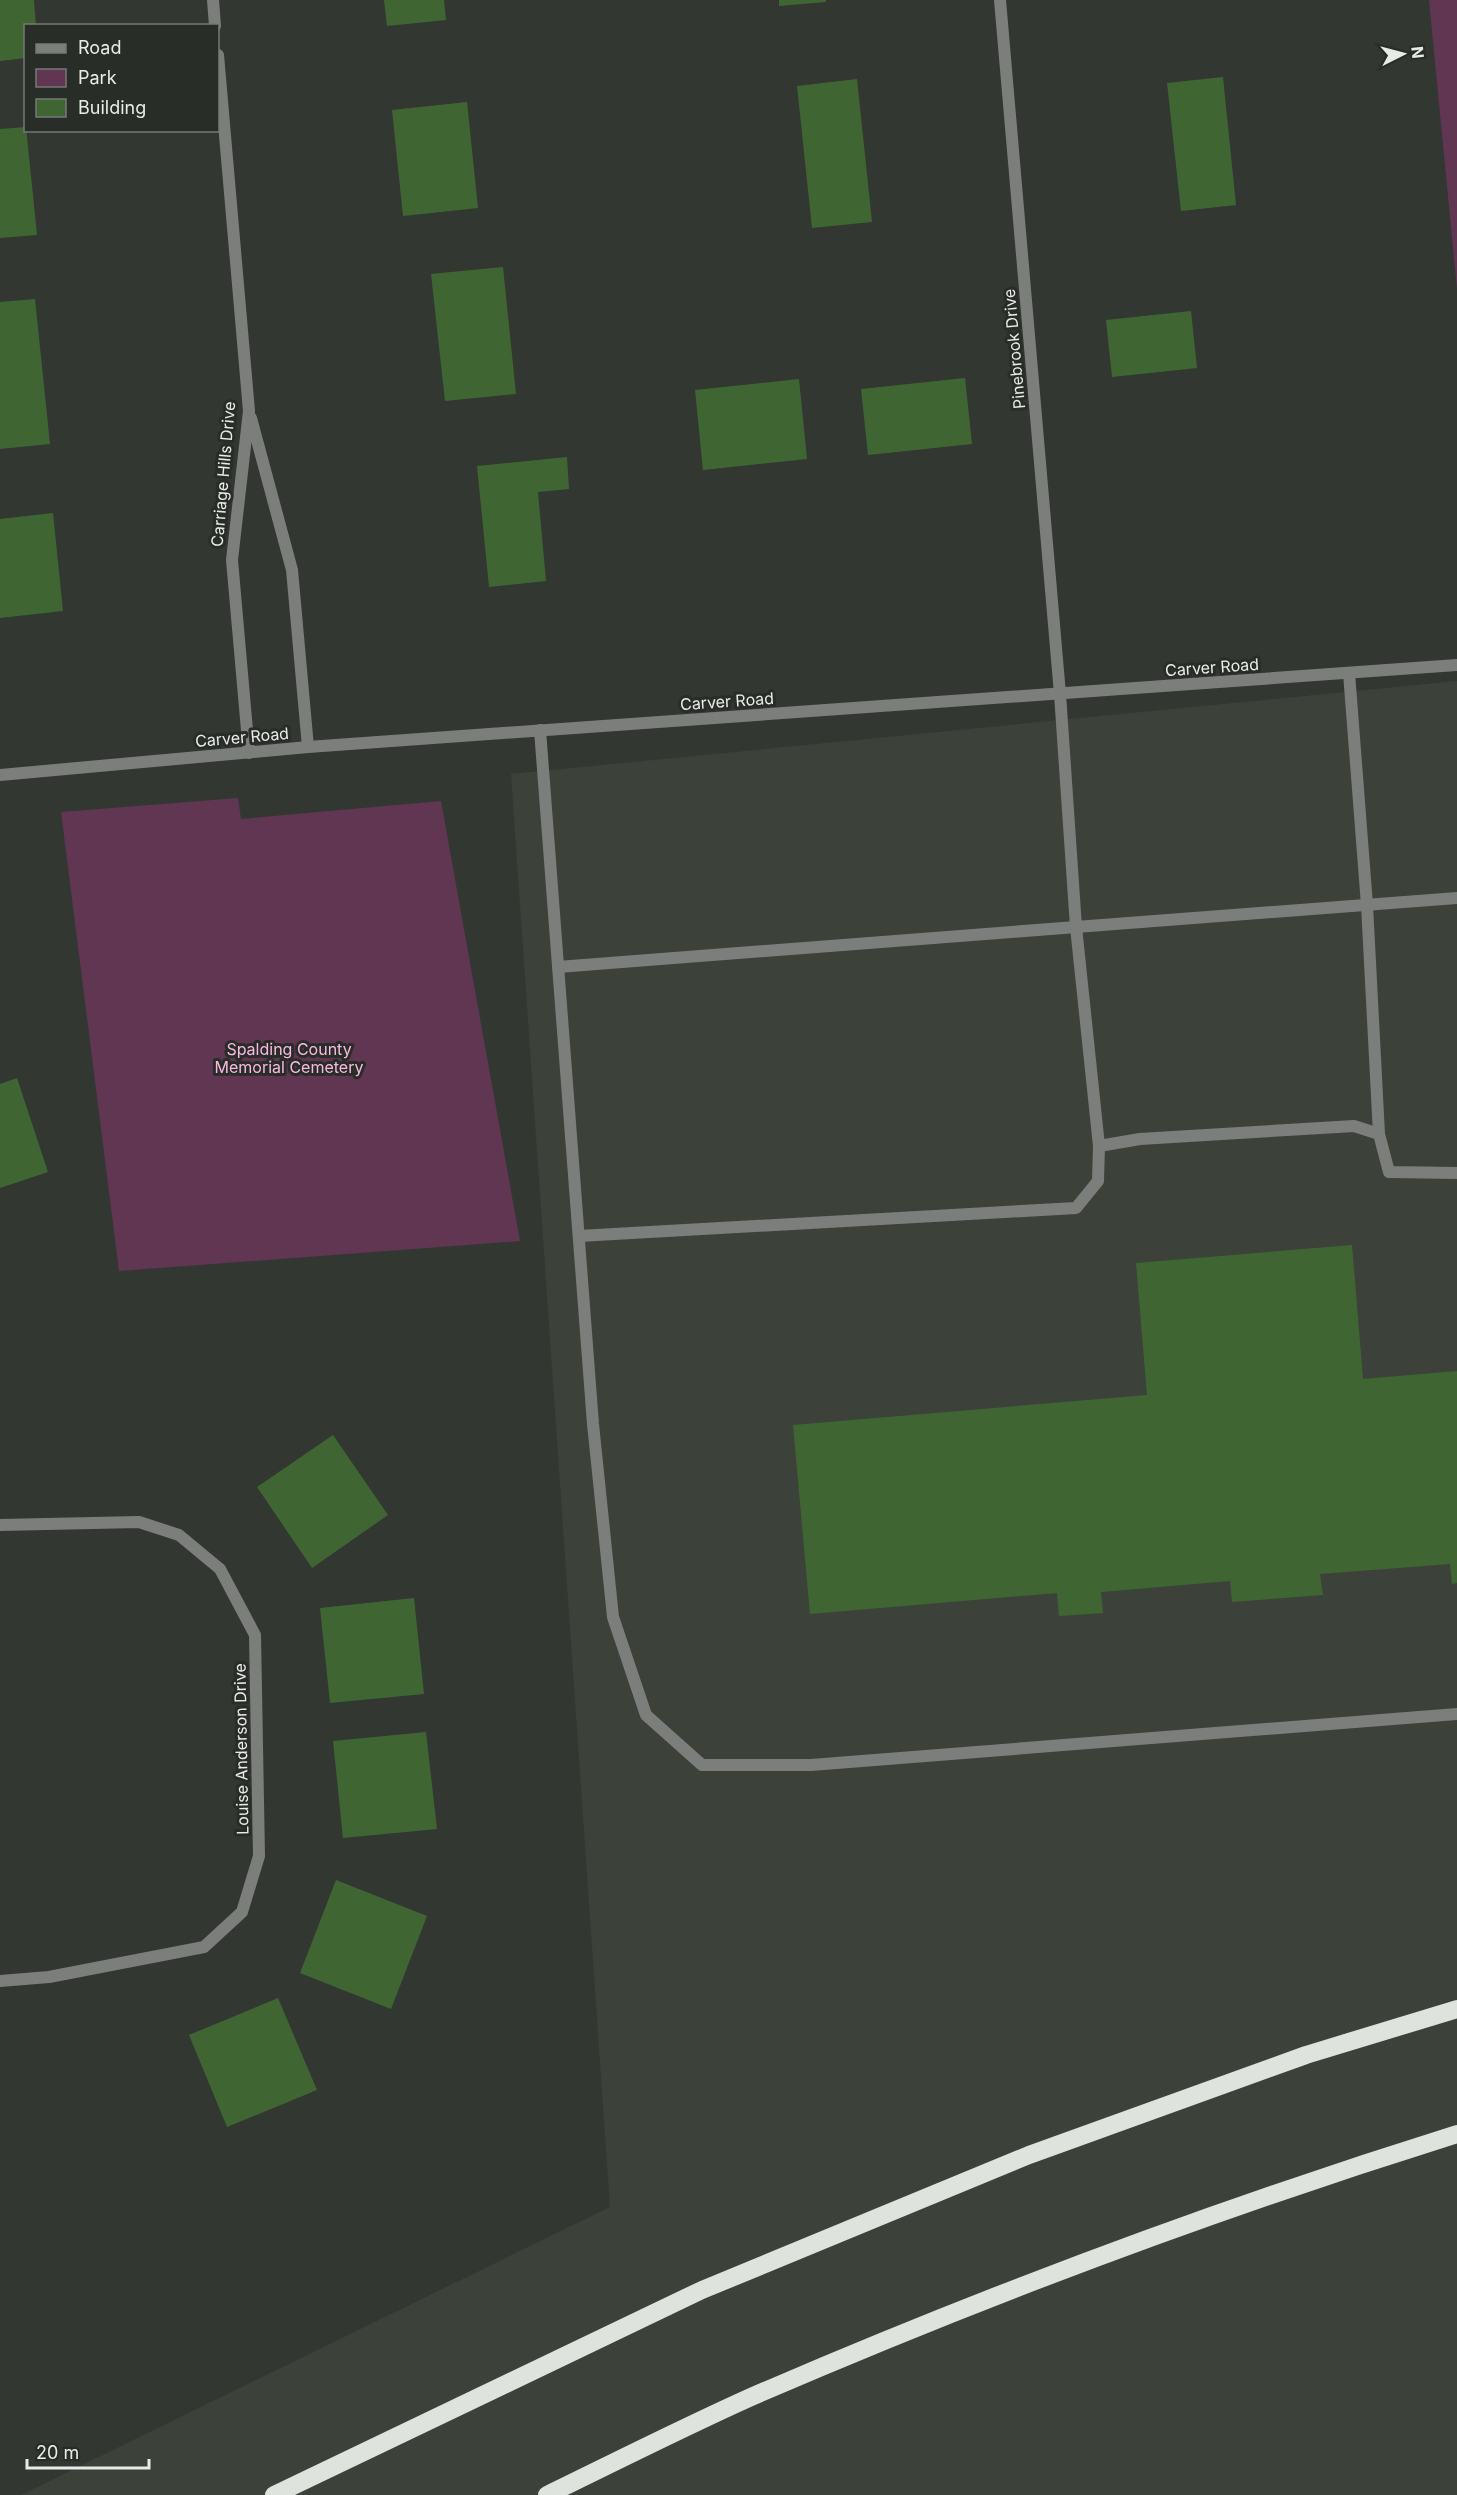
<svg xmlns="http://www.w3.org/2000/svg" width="1457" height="2495" font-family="Inter,sans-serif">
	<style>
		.built { fill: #3c423a }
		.green { fill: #603652 }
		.building { fill: #3f6632 }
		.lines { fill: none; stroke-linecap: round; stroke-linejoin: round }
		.service { stroke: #7c7e7c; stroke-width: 12 }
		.minor { stroke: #7c7e7c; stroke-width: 12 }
		.motorway { stroke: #dee3dd; stroke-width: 18 }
		.labels { text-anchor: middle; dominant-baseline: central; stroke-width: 6; stroke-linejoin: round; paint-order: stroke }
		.street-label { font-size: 16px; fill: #e9ebe8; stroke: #292d28 }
		.park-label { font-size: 16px; fill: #fbb7e3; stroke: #292d28 }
	</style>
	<rect width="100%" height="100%" fill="#333732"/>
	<path class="built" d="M1457,681v1814h-1436l589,-288 -99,-1433z"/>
	<g class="green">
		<path d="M1429,0h28v289z"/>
		<path d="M238,798l3,21 200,-18 79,440 -401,30 -58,-459z"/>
	</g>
	<g class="building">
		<path d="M0,0h34l2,26h-10v32l-26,3z"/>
		<path d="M384,0h60l2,20 -59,6z"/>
		<path d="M779,0h47v2l-47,4z"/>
		<path d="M1223,77l13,128 -55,6 -14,-128z"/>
		<path d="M857,79l15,143 -60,6 -15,-142z"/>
		<path d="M467,102l11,106 -75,8 -11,-106z"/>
		<path d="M26,127l11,108 -37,3v-109z"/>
		<path d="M503,267l13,127 -71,7 -14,-127z"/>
		<path d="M35,299l15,145 -50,5v-147z"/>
		<path d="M1191,311l6,57 -85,9 -6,-57z"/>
		<path d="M965,378l7,66 -104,11 -7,-66z"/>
		<path d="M799,379l8,80 -104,11 -8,-80z"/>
		<path d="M567,457l2,32 -31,3 8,89 -57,6 -12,-121z"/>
		<path d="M53,513l10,98 -63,7v-99z"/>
		<path d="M17,1078l31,94 -48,16v-104z"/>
		<path d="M1352,1245l11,134 94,-8v212l-5,1 -2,-20 -130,10 3,21 -91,7 -2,-21 -129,11 2,21 -44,3 -2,-23 -247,21 -17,-189 354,-30 -11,-132z"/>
		<path d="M333,1435l55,80 -76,53 -55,-81z"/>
		<path d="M414,1598l10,96 -94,9 -10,-95z"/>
		<path d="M426,1732l11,97 -94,9 -10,-97z"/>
		<path d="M336,1880l91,36 -36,93 -91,-36z"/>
		<path d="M278,1998l39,92 -90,37 -38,-92z"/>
	</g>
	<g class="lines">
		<g class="service">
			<path d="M1349,673l18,232 12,229"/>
			<path d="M1060,694l16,233 381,-29"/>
			<path d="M540,730l53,694 20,193 33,98 56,50h109l646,-51"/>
			<path d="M558,967l518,-40 23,219"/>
			<path d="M579,1236l497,-28 22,-27 1,-35 41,-7 214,-13 25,8 10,38 68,1"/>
		</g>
		<g class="minor">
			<path d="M213,0l2,26"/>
			<path d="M1000,0l60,694"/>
			<path d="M218,55l31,356 -17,149 17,193"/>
			<path d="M251,418l41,152 16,177"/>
			<path d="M0,775l308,-28 1149,-82"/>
			<path d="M0,1525l139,-3 40,13 41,34 35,66 4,221 -17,56 -38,35 -155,30 -49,4"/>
		</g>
		<g class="motorway">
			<path d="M274,2495l428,-205 327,-135 277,-100 151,-46"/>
			<path d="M547,2495c68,-33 135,-67 204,-98 231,-100 466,-188 706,-263"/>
		</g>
	</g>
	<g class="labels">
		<g class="street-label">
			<text transform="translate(1014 349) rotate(-95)">Pinebrook Drive</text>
			<text transform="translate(223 474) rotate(-85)">Carriage Hills Drive</text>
			<text transform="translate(1212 667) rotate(-4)">Carver Road</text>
			<text transform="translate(727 701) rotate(-4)">Carver Road</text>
			<text transform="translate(242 737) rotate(-5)">Carver Road</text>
			<text transform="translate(241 1749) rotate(-91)">Louise Anderson Drive</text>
		</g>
		<g class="park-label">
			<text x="289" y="1049">Spalding County<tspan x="289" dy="18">Memorial Cemetery</tspan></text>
		</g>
	</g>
	<rect x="24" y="24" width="195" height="108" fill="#292d28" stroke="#767975" stroke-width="1.5"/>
	<rect x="36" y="44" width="30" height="9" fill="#7c7e7c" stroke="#767975" stroke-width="1.5"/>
	<text x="78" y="54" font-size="18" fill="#e9ebe8">Road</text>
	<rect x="36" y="69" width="30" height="18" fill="#603652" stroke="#767975" stroke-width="1.5"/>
	<text x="78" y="84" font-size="18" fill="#e9ebe8">Park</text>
	<rect x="36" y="99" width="30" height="18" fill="#3f6632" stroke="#767975" stroke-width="1.5"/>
	<text x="78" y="114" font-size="18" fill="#e9ebe8">Building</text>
	<g transform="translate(1403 54) rotate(84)" stroke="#292d28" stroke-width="4.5" paint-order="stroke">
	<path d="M0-4.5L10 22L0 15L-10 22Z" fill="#e9ebe8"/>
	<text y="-9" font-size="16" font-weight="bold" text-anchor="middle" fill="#e9ebe8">N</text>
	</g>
	<path d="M27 2459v9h122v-9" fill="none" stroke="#e9ebe8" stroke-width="3"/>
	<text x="36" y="2459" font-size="18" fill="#e9ebe8" stroke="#292d28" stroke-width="4.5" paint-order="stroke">20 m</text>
</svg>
